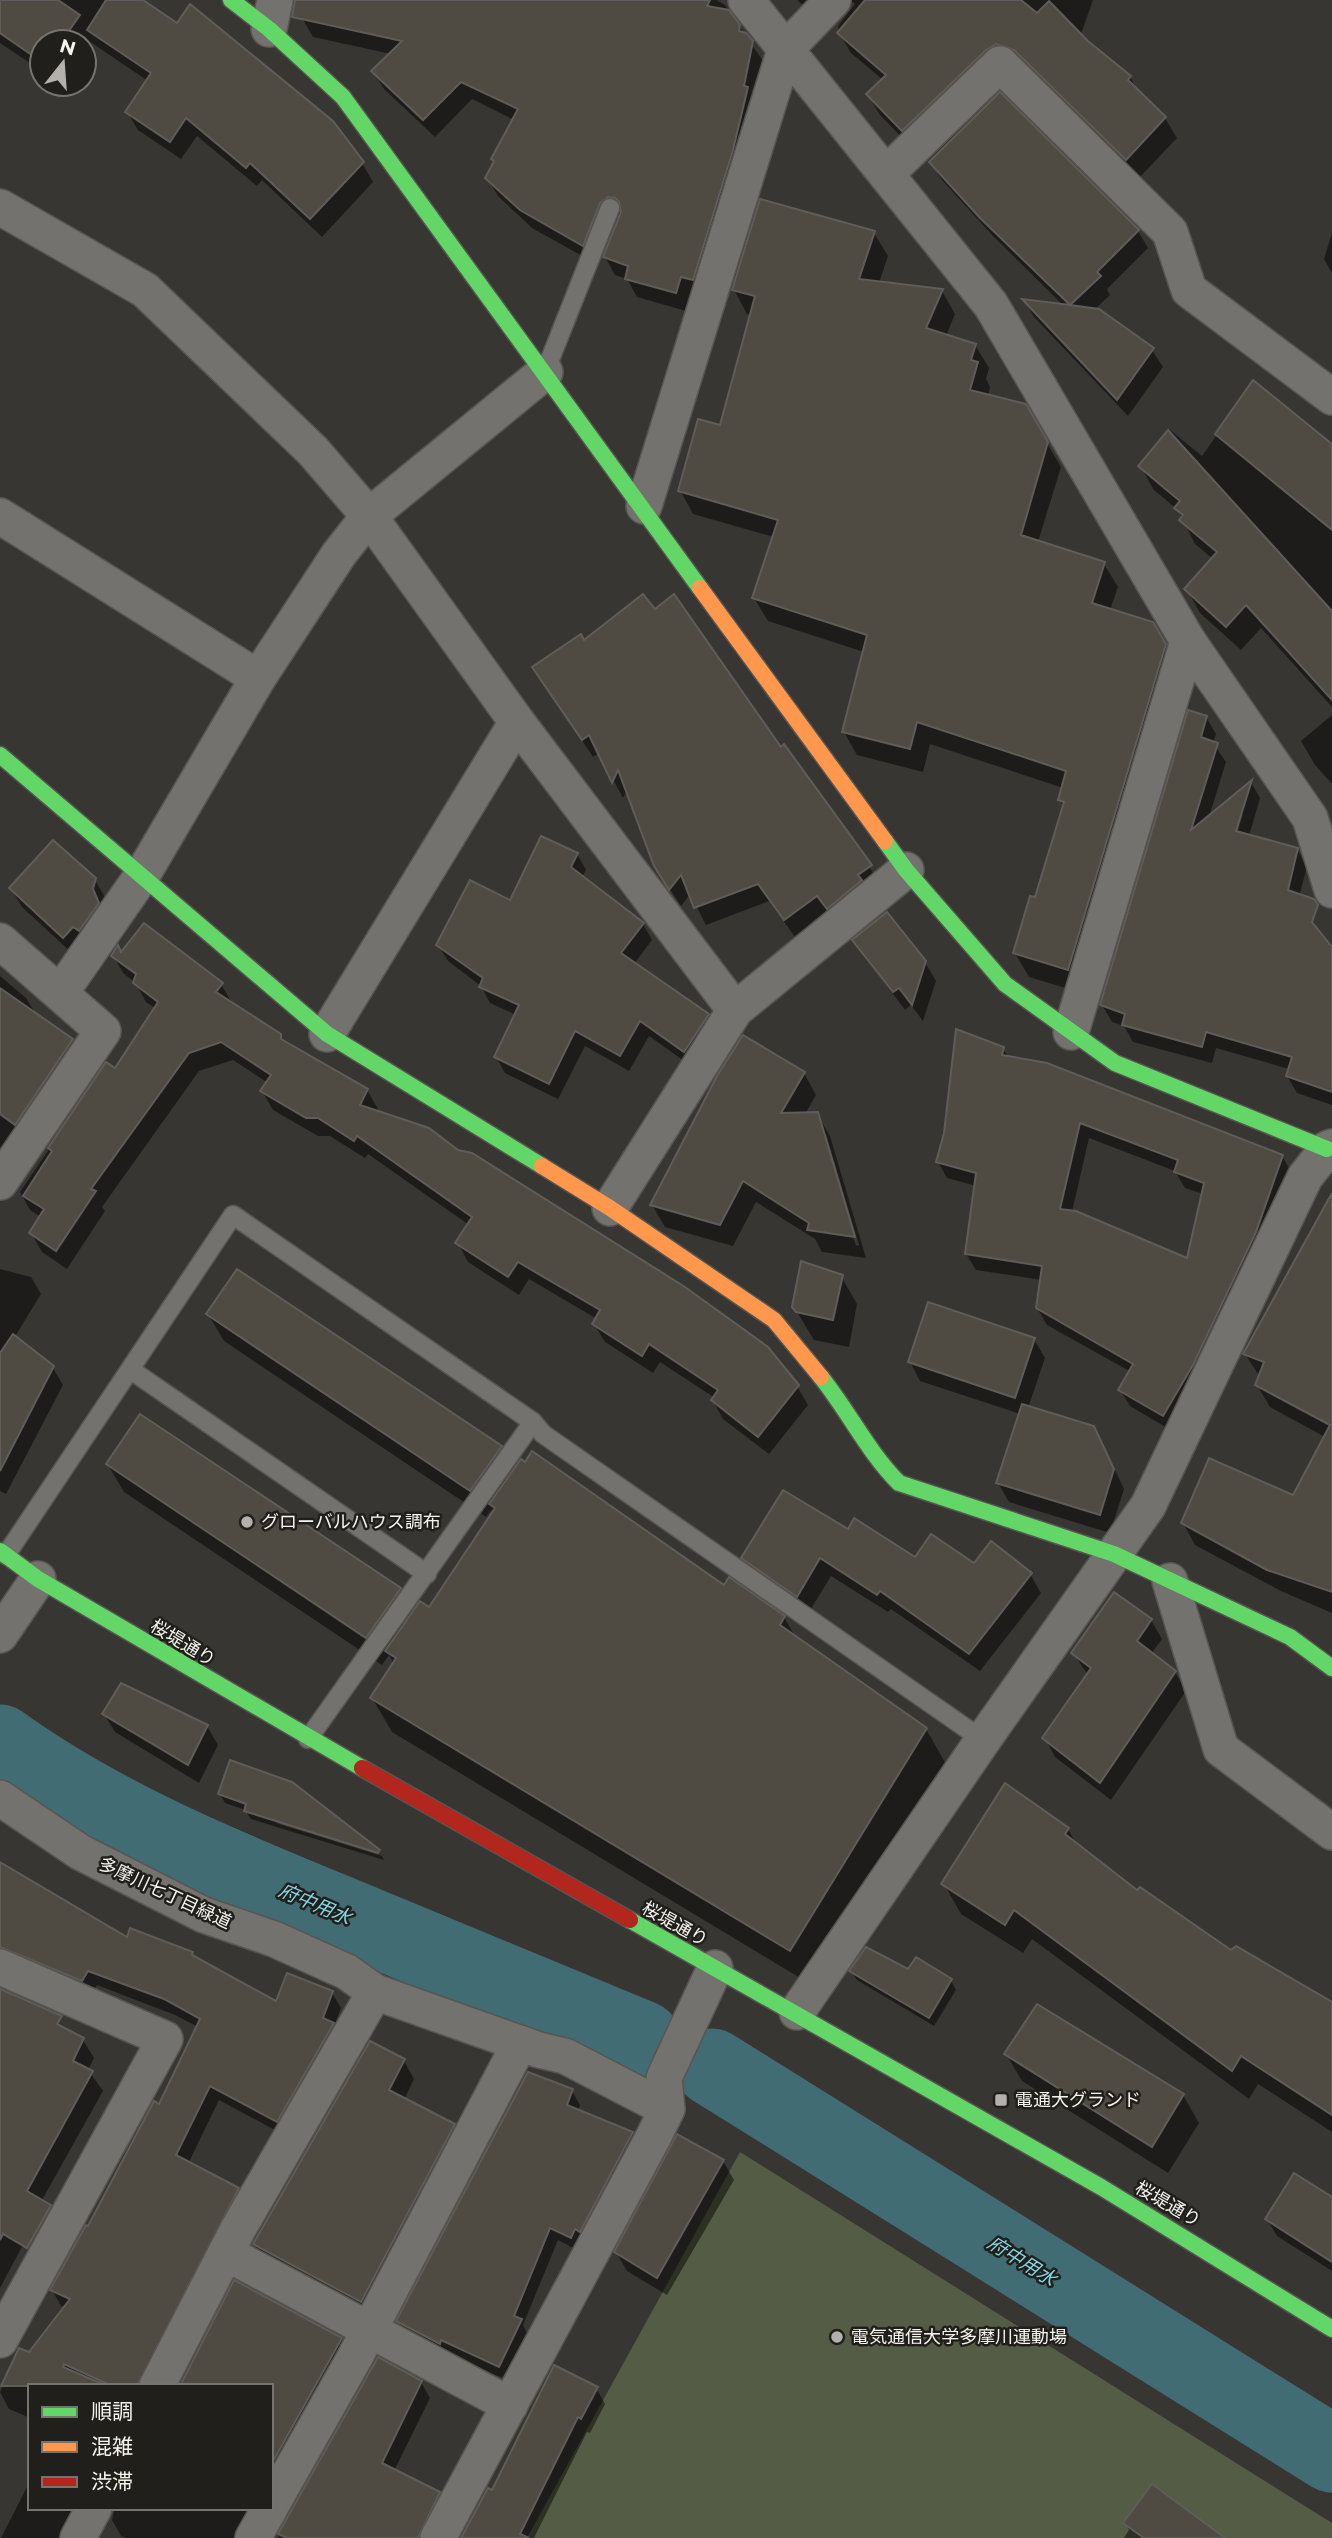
<svg xmlns="http://www.w3.org/2000/svg" width="1332" height="2538" font-family="Montserrat,'Noto Sans JP',sans-serif">
	<style>
		.green { fill: #555c45 }
		.shadow { fill: #0007; fill-rule: evenodd }
		.lines { fill: none; stroke-linecap: round; stroke-linejoin: round }
		.river { stroke: #426c74; stroke-width: 77 }
		.building { fill: #4f4a42; stroke: #5f5d59; stroke-width: 2; fill-rule: evenodd }
		.lane-casing { stroke: #575551; stroke-width: 21 }
		.street-casing { stroke: #575551; stroke-width: 38 }
		.fast-casing { stroke: #575551; stroke-width: 19 }
		.slow-casing { stroke: #575551; stroke-width: 19 }
		.jam-casing { stroke: #575551; stroke-width: 19 }
		.lane { stroke: #74726e; stroke-width: 18 }
		.street { stroke: #74726e; stroke-width: 35 }
		.fast { stroke: #63d668; stroke-width: 16 }
		.slow { stroke: #ff974d; stroke-width: 16 }
		.jam { stroke: #b3261e; stroke-width: 16 }
		.poi-dot { fill: #b4b1ac; stroke: #211f1b; stroke-width: 2.5 }
		.labels { text-anchor: middle; dominant-baseline: central; stroke-width: 5; stroke-linejoin: round; paint-order: stroke }
		.poi-label { font-size: 18px; fill: #f6f3ed; stroke: #211f1b; text-anchor: start }
		.street-label { font-size: 18px; fill: #f6f3ed; stroke: #211f1b }
		.water-label { font-size: 19px; font-style: italic; fill: #84d5e6; stroke: #211f1b }
	</style>
	<rect width="100%" height="100%" fill="#383632"/>
	<path class="green" d="M740,2152l592,371v15h-805z"/>
	<g class="shadow">
		<path d="M0,0h140l222,163 11,19 -51,55 -60,-57 -5,6 -60,-50 -16,23 -43,-29 -11,-18 21,-31 -62,-42 -2,4 -42,-1v29l-42,-28z"/>
		<path d="M306,0h410l9,5 38,56 -60,237 -12,-4 -5,17 -49,-14 -10,-18 -12,-4 -10,-18 18,-46 -13,11 -17,40 -61,-34 -34,-32 -11,-18 27,-58 -42,-21 -37,38 -51,-48 -11,-18 18,-17 -78,-17 -11,-19z"/>
		<path d="M797,0h52l-31,19z"/>
		<path d="M850,0h243l-12,34 49,43 9,16 26,25 12,20 -39,41 -130,-115 -94,86 -34,-35 -12,-20 15,-15 -32,-27 -12,-20 -1,-7 17,-22z"/>
		<path d="M931,163l207,68 10,17 -41,41 3,6 -16,15 58,40 11,17 -35,49 -94,-99 -9,-16 40,6 -72,-71 -51,-56z"/>
		<path d="M874,233l14,23 -9,27 63,8 13,23 -9,22 29,9 14,23 -3,11 4,8 -2,9 37,10 36,61 -23,75 66,22 14,23 -8,23 42,13 27,46 -97,324 -53,-16 -14,-24 21,-53 28,-92 -4,-8 3,-12 -133,-44 -7,28 -66,-17 -13,-23 20,-80 -96,-31 -14,-23 20,-61 -81,-23 -13,-24 41,-62 31,-113 -5,-1 -13,-24z"/>
		<path d="M1332,233v40l-8,-14z"/>
		<path d="M1254,382l78,64v261l-71,-79 -20,22 -41,-37 -13,-24 26,-30 -18,-15 -17,-34 -24,-20 -14,-24 30,-36 32,26z"/>
		<path d="M584,642l197,107 3,-2 97,137 -52,29 -34,24 -26,-36 -63,24 -16,-31 -9,12 -19,-29 -34,-88 -5,9 -24,-45 -6,4 -59,-89z"/>
		<path d="M1332,715v69l-17,-19 -14,-24z"/>
		<path d="M1206,717l10,17 -3,9 13,19 -17,55 42,-35 9,16 -11,38 48,13 10,18 -17,63 42,20v155l-35,-12 -10,-17 2,-7 -73,-21 -4,15 -79,-21 -9,-16 -12,-4 -10,-17zM1239,814h4l-8,26 -3,-1z"/>
		<path d="M577,854l9,16 -4,8 61,46 9,16 -18,24 74,51 9,16 -23,37 -45,-32 -20,35 -44,-25 -27,53 -53,-26 -9,-16 20,-42 -26,-12 -9,-17 -33,-25 -10,-16 73,-43z"/>
		<path d="M95,880l11,19 -32,56 -52,-48 -11,-18z"/>
		<path d="M854,941l71,21 11,19 -13,40 -12,-16 -6,5z"/>
		<path d="M122,955l99,29 11,19 47,33 4,7 84,47 11,19 -2,3 81,39 340,235 11,19 -39,49 -46,-35 -10,-18 2,-3 -55,-36 -7,11 -48,-31 -11,-18 3,-5 -68,-40 -10,16 -51,-33 -10,-19 11,-18 -101,-71 -3,4 -35,-22h-12l-45,-26 -11,-19 6,-8 -35,-23 -34,11 -97,136 3,4 -38,58 -25,-17 -11,-19 10,-16 -11,-7 -10,-18 87,-128 9,6 40,-61 -10,-7 -11,-20 -11,-8 -11,-18z"/>
		<path d="M0,976l26,22 11,18 35,24 10,18 -82,116z"/>
		<path d="M1003,1049l6,9 273,98 10,17 -120,258 -42,-25 -10,-16 11,-18 -84,-47 -10,-17 5,-28 -66,-10 -10,-16 10,-68 -29,-8 -9,-16zM1089,1138l86,33 10,17 18,6 -14,67 -117,-49z"/>
		<path d="M804,1073l12,22 -11,19h12l13,22 36,122 -44,-6 -7,-13 -59,-37 -23,44 -68,-19 -13,-22zM823,1134h3l33,111 -3,1z"/>
		<path d="M1332,1197v416l-51,-22 -86,-46 -12,-22 111,-25 31,-61 -55,-30 -13,-22 3,-8 -15,-23z"/>
		<path d="M0,1269l31,8 10,17 -27,44 39,30 10,17 -57,109 -6,-3z"/>
		<path d="M841,1276l16,28 -8,43 -35,-7 -20,-33z"/>
		<path d="M208,1314l292,134 14,23 270,146 12,21 130,91 20,35 -136,220 -418,-252 -20,-34 22,-34 -5,-9 -7,10 -258,-173 -16,-27 292,124 13,24 17,-4 64,-97 -3,-2 -5,7 -262,-176z"/>
		<path d="M1034,1339l11,19 -17,50 76,39 20,42 -14,44 -101,-31 -11,-19 22,-69 -100,-33 -10,-19z"/>
		<path d="M848,1531l67,28 115,15 11,19 -61,78 -89,-62 -3,3 -57,-36 -23,38 -54,-38 -11,-18z"/>
		<path d="M1114,1594l37,26 11,19 -11,15 24,18 11,19 -75,109 -56,-43 -10,-19 43,-63 -15,-22z"/>
		<path d="M104,1714l103,12 11,19 -19,38 -84,-51z"/>
		<path d="M220,1794l159,57 2,4 -4,-4 -100,-32 -1,4 106,33 2,4 -133,-41 -6,-9 -20,-7z"/>
		<path d="M1068,1829l9,16 60,48 94,60 5,-5 96,54v130l-74,-48 -9,15 -217,-160 -9,14 -62,-39 -17,-30z"/>
		<path d="M0,1861l128,78 64,15 3,5 82,45 55,-11 9,15 -7,19 7,13 -55,96 -67,-36 -31,64 49,25 9,16 -92,181h-124v32l-21,-9 -9,-17 20,-42 9,4 37,-46 -5,-2 -9,-16 108,-183 38,-80 -23,-12 -78,-30 -6,10 -30,-13 -29,-20 -9,-16 -23,-15z"/>
		<path d="M851,1971h58l42,10 5,9 -22,36 -77,-46z"/>
		<path d="M0,1994l83,46 11,18 -6,12 15,21 -66,118 3,4 -40,75z"/>
		<path d="M1006,2054l177,41 16,28 -31,50 -146,-92z"/>
		<path d="M404,2061l10,18 -10,21 50,25 10,19 -92,176 -107,-57 -10,-19z"/>
		<path d="M572,2091l8,14 -2,6 54,23 8,13 -61,104 -21,-11 -35,85 5,10 -21,45 -101,-45 -8,-14z"/>
		<path d="M723,2161l11,19 -67,115 -40,-24 -11,-19z"/>
		<path d="M1332,2199v72l-55,-35 -10,-17z"/>
		<path d="M235,2283l106,56 9,16 -79,140v-109h-92z"/>
		<path d="M378,2359l43,23 9,16 -36,73 44,23 9,15 -13,29h-156z"/>
		<path d="M596,2388l9,16 -15,29 -3,-1 -53,106h-71l30,-46z"/>
		<path d="M30,2481v27h61l-25,30h-65z"/>
		<path d="M115,2508h149l-17,30h-121l-5,-2 -9,-16z"/>
		<path d="M1125,2523l87,15h-88l5,-8z"/>
	</g>
	<g class="lines">
		<g class="river">
			<path d="M0,1743c101,73 222,123 337,170 102,42 203,84 305,126"/>
			<path d="M712,2067l620,387"/>
		</g>
	</g>
	<g class="building">
		<path d="M0,0h58l22,15 -19,27h-19v20l-42,-29z"/>
		<path d="M106,0h37l34,23 13,-19 143,117 31,41 -54,57 -60,-56 -4,5 -60,-50 -16,24 -45,-30 26,-39 -64,-43z"/>
		<path d="M295,0h415l-3,6 22,4 11,15 -1,6 7,2 7,8 -9,45 4,1 -15,63 -40,130 -12,-3 -5,16 -51,-14 3,-13 -25,-9 18,-45 -2,-10 -4,-4 -7,-1 -8,6 -17,43 -63,-36 -35,-32 9,-17 -3,-2 27,-50 -57,-27 -38,38 -52,-49 31,-30 -110,-24z"/>
		<path d="M865,0h156l16,13 12,-12 39,40 43,35 -3,4 38,37 -40,43 -112,-110 -18,-6 -10,6 -84,81 -36,-37 20,-19 -49,-42z"/>
		<path d="M1000,92l139,138 -42,42 4,4 -31,29 29,4 55,39 -37,52 -95,-101 48,6 -90,-87 -51,-56z"/>
		<path d="M760,199l115,32 -16,48 84,10 -17,39 50,16 -5,16 7,2 -8,28 56,14 22,38 -27,93 84,27 -13,41 61,19 13,22 -98,326 -55,-17 17,-57 5,1 29,-95 -6,-2 8,-29 -149,-49 -7,27 -68,-17 25,-97 -115,-37 26,-78 -100,-29 20,-72 22,6 35,-129 -23,-6z"/>
		<path d="M1253,380l79,64v86l-117,-96z"/>
		<path d="M1168,430l164,181v89l-86,-95 -20,22 -42,-38 33,-37 -38,-32 4,-5 -9,-7 6,-7 -42,-35z"/>
		<path d="M643,594l12,15 19,-15 107,153 3,-3 88,121 -14,10 4,5 -35,29 -10,-13 -33,24 -26,-36 -64,24 -13,-33 -12,15 -15,-24 -36,-96 -6,13 -23,-48 -7,5 -50,-73 49,-33 3,6z"/>
		<path d="M1188,710l19,6 -6,21 17,6 -27,87 61,-50 -16,51 62,17 -10,42 26,9 4,6 -6,17 20,25v145l-46,-16 6,-19 -86,-25 -4,15 -80,-22 3,-11 -25,-9z"/>
		<path d="M541,836l37,17 -7,14 73,56 -23,30 88,61 -25,38 -44,-31 -20,35 -45,-25 -26,53 -55,-27 25,-52 -40,-18 4,-9 -47,-33 34,-65 40,20z"/>
		<path d="M53,840l43,38 -3,11 6,14 -20,28 -6,-4 -10,11 -54,-50z"/>
		<path d="M887,912l39,49 -14,44 -13,-17 -6,4 -41,-52z"/>
		<path d="M144,923l79,60 -7,9 65,42v5l87,50 -8,16 69,23 29,22 14,3 213,134 83,60 31,38 -41,52 -47,-37 7,-10 -69,-46 -7,12 -50,-32 8,-14 -82,-48 -10,15 -53,-34 17,-26 -115,-81 -3,5 -36,-23h-12l-46,-27 11,-16 -50,-33 -32,11 -98,136 5,2 -40,60 -27,-18 15,-24 -21,-13 29,-45 -4,-3 58,-86 9,6 43,-66 -25,-19 3,-9 -25,-18 7,-11 3,7z"/>
		<path d="M0,988l73,51 -58,86 -15,-11z"/>
		<path d="M956,1029l48,18 -2,8 45,8 236,92 -27,77 -63,133 -30,51 -45,-26 15,-26 -97,-56 6,-42 -77,-12 11,-81 -40,-11 8,-29zM1080,1123l98,37 -4,12 30,11 -17,75 -111,-47 -16,-2z"/>
		<path d="M743,1035l62,37 -24,41 37,-1 37,125 -48,-7 2,-7 -66,-42 -23,44 -70,-20 67,-129z"/>
		<path d="M1332,1193v399l-65,-22 -86,-47 28,-65 84,37 37,-70 -75,-40 9,-23 -21,-8z"/>
		<path d="M801,1261l42,14 -10,45 -37,-8 -4,-5z"/>
		<path d="M237,1269l265,177 -32,45 -264,-177z"/>
		<path d="M928,1302l107,36 -20,60 -107,-36z"/>
		<path d="M13,1334l41,32 -54,105v-118z"/>
		<path d="M1022,1404l72,22 20,43 -14,46 -104,-32z"/>
		<path d="M140,1414l261,174 -35,50 -260,-174z"/>
		<path d="M532,1451l192,134 5,-8 56,39 -5,9 147,103 -137,223 -420,-253 26,-40 -11,-7 35,-50 9,6 66,-99 -6,-4 32,-45 4,3z"/>
		<path d="M783,1490l65,39 6,-11 61,39 16,-23 43,29 17,-22 41,32 -63,81 -89,-63 -3,4 -57,-37 -23,39 -56,-39z"/>
		<path d="M1114,1592l38,27 -15,22 39,30 -76,112 -58,-45 49,-70 -20,-15z"/>
		<path d="M121,1683l87,42 -20,40 -86,-51z"/>
		<path d="M230,1760l62,22 88,68 -2,3 -134,-42 2,-7 -28,-10z"/>
		<path d="M1005,1783l64,45 -4,6 72,56 3,-3 91,63 5,-4 96,56v113l-91,-59 -9,15 -218,-161 -9,15 -64,-41z"/>
		<path d="M0,1862l127,75 3,-9 63,24 -1,3 84,46 11,-28 46,18 -10,27 11,5 -57,99 -67,-36 -34,69 63,33 -102,198h-25l-48,-22 -1,3 44,19h-106l18,-38 10,4 41,-53 -20,-9 36,-65 2,1 66,-125 5,3 41,-85 -36,-20 -76,-28 -6,10 -82,-34z"/>
		<path d="M866,1947l42,22 8,-12 36,22 -23,39 -80,-47z"/>
		<path d="M0,1989l62,27 -5,8 27,14 -11,23 20,10 -66,120 24,14 -24,43 -24,-14 -3,6z"/>
		<path d="M1037,2004l147,90 -32,53 -148,-93z"/>
		<path d="M370,2041l35,18 -16,31 66,34 -94,178 -108,-58z"/>
		<path d="M528,2072l45,17 -6,16 66,27 -53,100 -5,-3 -4,9 -21,-10 -36,88 8,3 -23,48 -58,-27 -1,4 -44,-23z"/>
		<path d="M677,2134l47,26 -67,118 -43,-26z"/>
		<path d="M1294,2173l38,24v65l-67,-43z"/>
		<path d="M234,2280l108,58 -71,127v-79h-91z"/>
		<path d="M378,2357l44,24 -40,82 58,29 -22,46h-131l-9,-4z"/>
		<path d="M554,2365l44,22 -17,32 -3,-2 -58,117 9,4h-68l27,-50 4,2z"/>
		<path d="M1152,2484l73,54h-81l-21,-15z"/>
	</g>
	<g class="lines">
		<g class="lane-casing">
			<g id="lane">
				<path d="M545,372l65,-164"/>
				<path d="M131,1370l296,204"/>
				<path d="M6,1555l227,-340 300,207 10,12 440,306"/>
				<path d="M308,1739l225,-317"/>
			</g>
		</g>
		<g class="street-casing">
			<g id="street">
				<path d="M746,0l245,305 197,336 122,177 22,72"/>
				<path d="M269,29l6,-29"/>
				<path d="M886,174l114,-110 170,168 19,58 143,107"/>
				<path d="M0,207l145,83 168,161 56,65 148,206 218,288"/>
				<path d="M644,506l141,-456 48,-50"/>
				<path d="M0,516l258,162"/>
				<path d="M0,941l103,90 -103,151"/>
				<path d="M61,992l80,-115 117,-199 81,-124 30,-38 176,-144"/>
				<path d="M1071,1032l117,-391"/>
				<path d="M327,1034l190,-312"/>
				<path d="M610,1208l125,-198 171,-140"/>
				<path d="M1170,1581l51,168 111,83"/>
				<path d="M0,1635l38,-56"/>
				<path d="M0,1798l80,54 124,63 70,24 73,33 28,20 164,58 26,6 102,53"/>
				<path d="M0,1967l165,72 -165,301"/>
				<path d="M797,2012l186,-272 165,-234 157,-329 22,-28 5,-2"/>
				<path d="M226,2253l284,152"/>
				<path d="M157,2386l81,-157 137,-237"/>
				<path d="M271,2506l84,-149 165,-314"/>
				<path d="M78,2538l16,-30"/>
				<path d="M253,2538l17,-30"/>
				<path d="M438,2538l217,-404 12,-25 -3,-31 51,-110"/>
			</g>
		</g>
		<g class="fast-casing">
			<g id="fast">
				<path d="M231,0l38,29 74,68 357,491"/>
				<path d="M0,755l327,279 215,132"/>
				<path d="M885,841l21,29 99,114 110,79 212,86"/>
				<path d="M821,1377c28,35 47,75 78,106l215,71 176,83 42,31"/>
				<path d="M0,1551l38,28 324,189"/>
				<path d="M630,1920l471,267 231,142"/>
			</g>
		</g>
		<g class="slow-casing">
			<g id="slow">
				<path d="M700,588l185,253"/>
				<path d="M542,1166l68,42 164,112 47,57"/>
			</g>
		</g>
		<g class="jam-casing">
			<path id="jam" d="M362,1768l268,152"/>
		</g>
		<use href="#lane" class="lane"/>
		<use href="#street" class="street"/>
		<use href="#fast" class="fast"/>
		<use href="#slow" class="slow"/>
		<use href="#jam" class="jam"/>
	</g>
	<g class="poi-dot">
		<circle cx="247" cy="1522" r="7"/>
		<rect x="994" y="2093" width="14" height="14" rx="3.5"/>
		<circle cx="837" cy="2337" r="7"/>
	</g>
	<g class="labels">
		<g class="poi-label">
			<text x="261" y="1522">グローバルハウス調布</text>
			<text x="1015" y="2100">電通大グランド</text>
			<text x="851" y="2337">電気通信大学多摩川運動場</text>
		</g>
		<g class="street-label">
			<text transform="translate(183 1643) rotate(31)">桜堤通り</text>
			<text transform="translate(165 1893) rotate(25)">多摩川七丁目緑道</text>
			<text transform="translate(675 1924) rotate(29)">桜堤通り</text>
			<text transform="translate(1168 2204) rotate(30)">桜堤通り</text>
		</g>
		<g class="water-label">
			<text transform="translate(315 1904) rotate(23)">府中用水</text>
			<text transform="translate(1022 2261) rotate(32)">府中用水</text>
		</g>
	</g>
	<rect x="28" y="2384" width="245" height="126" fill="#211f1b" stroke="#76746f" stroke-width="2"/>
	<rect x="42" y="2407" width="35" height="10" fill="#63d668" stroke="#76746f" stroke-width="2"/>
	<text x="91" y="2419" font-size="21" fill="#f6f3ed">順調</text>
	<rect x="42" y="2442" width="35" height="10" fill="#ff974d" stroke="#76746f" stroke-width="2"/>
	<text x="91" y="2454" font-size="21" fill="#f6f3ed">混雑</text>
	<rect x="42" y="2477" width="35" height="10" fill="#b3261e" stroke="#76746f" stroke-width="2"/>
	<text x="91" y="2489" font-size="21" fill="#f6f3ed">渋滞</text>
	<g transform="translate(63 63) rotate(17)"><circle r="33" fill="#211f1b" stroke="#76746f" stroke-width="2"/>
	<path d="M0-5L12 26L0 18L-12 26Z" fill="#b4b1ac"/>
	<text y="-10" font-size="19" font-weight="bold" text-anchor="middle" fill="#f6f3ed">N</text>
	</g>
</svg>
